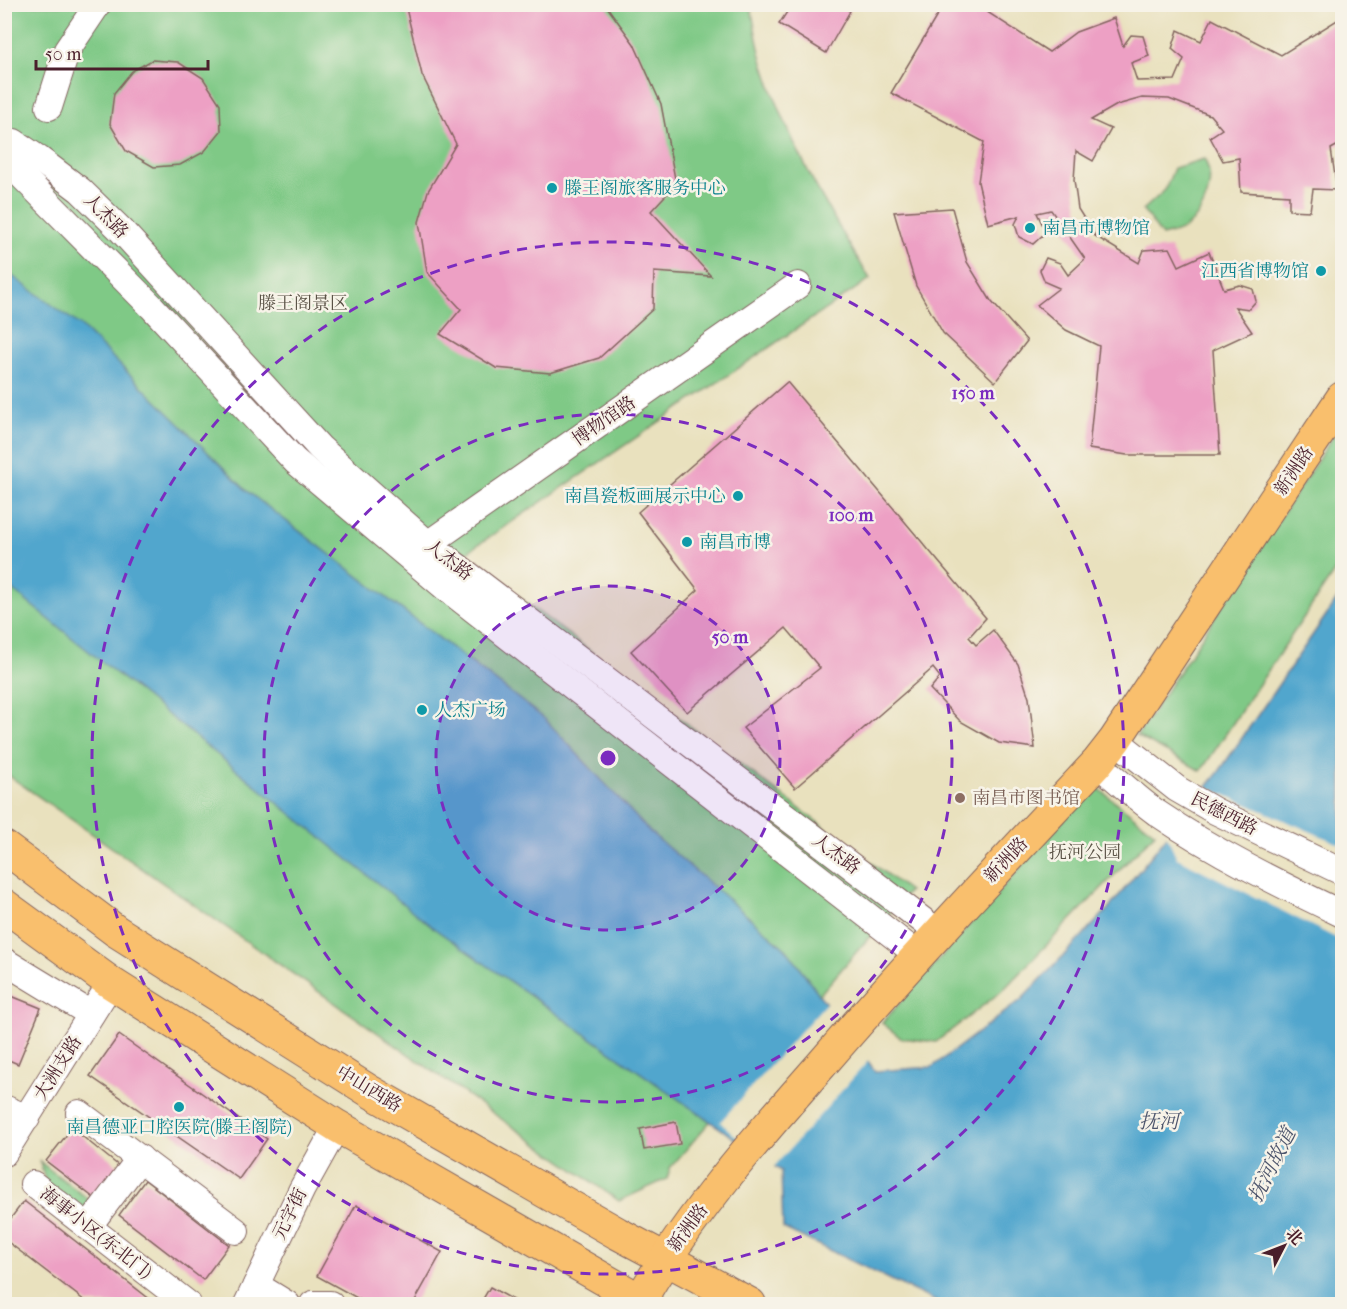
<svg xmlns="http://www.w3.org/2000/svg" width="1347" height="1309" font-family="'IM FELL French Canon','Noto Serif SC',serif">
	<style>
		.green { fill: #7fc986; stroke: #647458; stroke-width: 1.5 }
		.water { fill: #51a6cd; stroke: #4e627c; stroke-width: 1.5 }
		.pier { fill: #e9e1be }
		.building { fill: #eda0c4 }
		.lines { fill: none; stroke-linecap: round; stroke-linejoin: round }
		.minor-casing { stroke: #82635e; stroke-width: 28 }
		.major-casing { stroke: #82635e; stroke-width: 34 }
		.minor { stroke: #fff; stroke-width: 26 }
		.major { stroke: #f9bf6d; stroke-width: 32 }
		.ring { fill: none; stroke: #7b2cbf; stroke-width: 3; stroke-dasharray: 10 8 }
		.culture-dot { fill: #0f9aa8; stroke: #f7f3e8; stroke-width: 2 }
		.education-dot { fill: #8d6e63; stroke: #f7f3e8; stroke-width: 2 }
		.labels { text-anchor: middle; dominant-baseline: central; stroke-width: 5; stroke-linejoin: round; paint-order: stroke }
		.culture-label { font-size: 18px; fill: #0d838f; stroke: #f7f3e8; text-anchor: start }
		.street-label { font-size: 18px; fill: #4a1f2b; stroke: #f7f3e8 }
		.park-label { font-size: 18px; fill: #5a5246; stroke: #f7f3e8 }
		.education-label { font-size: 18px; fill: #785e54; stroke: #f7f3e8; text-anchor: start }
		.water-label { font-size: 20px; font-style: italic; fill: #4d556c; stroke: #f7f3e8 }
		.centre { fill: #7b2cbf; stroke: #f7f3e8; stroke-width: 3 }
		.ring-label { font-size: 18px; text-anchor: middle; font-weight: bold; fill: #7b2cbf; stroke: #f7f3e8; stroke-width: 5; stroke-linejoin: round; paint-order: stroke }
	</style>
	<rect width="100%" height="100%" fill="#f7f3e8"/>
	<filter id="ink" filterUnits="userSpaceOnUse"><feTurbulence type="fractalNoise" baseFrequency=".0167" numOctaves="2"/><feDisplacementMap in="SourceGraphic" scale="12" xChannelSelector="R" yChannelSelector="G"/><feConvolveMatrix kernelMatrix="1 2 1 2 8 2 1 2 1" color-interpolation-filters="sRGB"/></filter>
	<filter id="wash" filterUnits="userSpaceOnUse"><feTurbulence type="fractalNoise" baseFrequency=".008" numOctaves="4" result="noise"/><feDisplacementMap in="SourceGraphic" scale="24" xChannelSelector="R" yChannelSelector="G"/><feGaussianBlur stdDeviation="1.35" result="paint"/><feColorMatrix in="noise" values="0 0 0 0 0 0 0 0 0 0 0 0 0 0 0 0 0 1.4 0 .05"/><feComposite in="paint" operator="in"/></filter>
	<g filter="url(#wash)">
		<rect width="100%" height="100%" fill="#e9e1be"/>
		<g class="green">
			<path d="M5,5h746c3,19 6,39 12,58 25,80 64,145 107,216l-407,276 446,336 -239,277 -3,11 -48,22 -614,-428z"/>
			<path d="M1204,159c13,21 1,55 -19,69 -6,4 -16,6 -23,8l-19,-26 22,-20 9,-22z"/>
			<path d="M1342,423v137l-141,211 -64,-35z"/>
			<path d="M1094,785l61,48 -152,157 -67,52 -35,-4 -19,-15z"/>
			<path d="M40,1162l56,43 -20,29 -45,-36 14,-18z"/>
		</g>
		<path class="water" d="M4,270l77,56 166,165 298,228 105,113 137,118 88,121 57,-4 89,-67 88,-92 109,-135 124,-181v712h-401l-158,-76 -2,-57 -349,-244 -427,-343z"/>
		<g class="pier">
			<path d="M1204,786l138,59v96l-165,-83 -11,-24z"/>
			<path d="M828,1001l42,58 -98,110 -52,-47z"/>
		</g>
		<g id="blocks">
			<g class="building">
				<path d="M405,4h200l29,40 27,60 15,80 -25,27 60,65 -57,-4 -1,37 -54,49 -49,15 -54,-5 -56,-34 21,-25 -34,-37 -8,-50 9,-31 28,-47 -34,-69z"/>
				<path d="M783,4h56l11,7 -24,42 -47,-29 10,-15z"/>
				<path d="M944,4h31l74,48 27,-20 38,-14 9,28 8,-11 12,1 6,20 -18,7 6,18 38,-1 9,-21 -12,-10 6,-19 23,11 11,-22 69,36 61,-38v126l-11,6 6,41 -24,-1 -3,22 -21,-1v-15l-48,-3 -2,-34 -16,3 -13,-24 12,-8 -12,-14 -41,-16 -27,-1 -25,7 -26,15 20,9 -18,32 -17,-10 -2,29 4,29 17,27 44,27 5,-13 26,-2 9,18 30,-14 15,37 16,-4 13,4 3,12 -7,8 -14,-2 17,25 -39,18 7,105h-93l-38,-6 10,-103 -33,-16 -29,-25 22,-17 -14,-6 -5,-12 6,-12 14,5 8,12 17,-16 -34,-49 -14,3 9,19 -13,12 -14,-7 -4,-13 4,-8 -31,8 -10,-42 6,-40 -93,-49z"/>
				<path d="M152,60l26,2 25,16 17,26 1,27 -17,21 -24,13 -26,2 -28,-16 -16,-27 4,-31 18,-22z"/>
				<path d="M952,208l15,54 24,39 36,40 -32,41 -52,-49 -27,-47 -22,-74z"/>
				<path d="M787,382l199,236 -17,19 7,8 17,-15 25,34 11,34 6,50 -36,-5 -39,-22 -30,-32 10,-12 -7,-9 -138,120 -52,-60 77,-60 -34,-40 -99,84 -56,-61 67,-61 -60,-78z"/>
				<path d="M4,993l37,15 -23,56 -14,-6z"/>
				<path d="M119,1035l148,104 -28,40 -149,-103z"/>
				<path d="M676,1122l4,22 -36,6 -4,-21z"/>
				<path d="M72,1128l47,38 -25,32 -48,-37z"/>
				<path d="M145,1180l84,65 -26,35 -84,-65z"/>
				<path d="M24,1201l132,103h-67l-85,-65v-12z"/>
				<path d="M356,1205l86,47 -29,52h-45l-51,-28z"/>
				<path d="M490,1287l31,17h-41z"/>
			</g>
		</g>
	</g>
	<g filter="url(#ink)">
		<use href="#blocks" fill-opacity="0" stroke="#82635e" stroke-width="1.5"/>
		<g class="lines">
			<g class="minor-casing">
				<g id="minor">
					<path d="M49,107l18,-57 31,-46"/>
					<path d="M4,141l10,1 25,17 41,31 41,40 199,218 108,96 510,388"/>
					<path d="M4,158l148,149 143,154 151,127 471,366"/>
					<path d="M415,553l383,-268"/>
					<path d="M1115,740l62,49 38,22 127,61"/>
					<path d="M1097,763c20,17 39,35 60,50 59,40 122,71 185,101"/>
					<path d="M4,961l87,53"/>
					<path d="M4,1108l23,10"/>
					<path d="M79,1113l157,118"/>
					<path d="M4,1153l107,-170"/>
					<path d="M33,1184l155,120"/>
					<path d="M88,1227l52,-69"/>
					<path d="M256,1285l31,19"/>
					<path d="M247,1304l55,-115 35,-63"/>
					<path d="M313,1304h17"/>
				</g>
			</g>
			<g class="major-casing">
				<g id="major">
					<path d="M4,847l112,84 255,161 246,141 133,71"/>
					<path d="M4,905l107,78 226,143 310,178"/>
					<path d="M638,1304c50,-88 117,-164 184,-240 89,-103 182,-202 275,-301l18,-23 227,-342"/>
				</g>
			</g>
			<use href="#minor" class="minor"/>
			<use href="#major" class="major"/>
		</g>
	</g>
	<circle cx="608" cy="758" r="172" fill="#7b2cbf" fill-opacity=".12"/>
	<g class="ring">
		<circle cx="608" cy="758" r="172"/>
		<circle cx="608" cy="758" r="344"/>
		<circle cx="608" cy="758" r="516"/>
	</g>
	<g class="culture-dot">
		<circle cx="552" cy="188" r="6"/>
		<circle cx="1030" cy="228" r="6"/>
		<circle cx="1321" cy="271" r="6"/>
		<circle cx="738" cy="496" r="6"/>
		<circle cx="687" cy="542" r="6"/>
		<circle cx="422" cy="710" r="6"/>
		<circle cx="179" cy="1107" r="6"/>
	</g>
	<circle class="education-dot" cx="960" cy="798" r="6"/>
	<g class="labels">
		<g class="culture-label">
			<text x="564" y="188">滕王阁旅客服务中心</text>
			<text x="1042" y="228">南昌市博物馆</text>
			<text x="1309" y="271" text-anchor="end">江西省博物馆</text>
			<text x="726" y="496" text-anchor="end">南昌瓷板画展示中心</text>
			<text x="699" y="542">南昌市博</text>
			<text x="434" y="710">人杰广场</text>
			<text x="179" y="1127" text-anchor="middle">南昌德亚口腔医院(滕王阁院)</text>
		</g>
		<g class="street-label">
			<text transform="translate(106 216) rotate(46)">人杰路</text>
			<text transform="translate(604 421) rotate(-35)">博物馆路</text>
			<text transform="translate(1294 471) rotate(-56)">新洲路</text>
			<text transform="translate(449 560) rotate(38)">人杰路</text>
			<text transform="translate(1224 814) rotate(27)">民德西路</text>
			<text transform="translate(836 854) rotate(37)">人杰路</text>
			<text transform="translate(1006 860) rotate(-47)">新洲路</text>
			<text transform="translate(58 1068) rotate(-58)">大洲支路</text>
			<text transform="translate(369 1089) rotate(31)">中山西路</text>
			<text transform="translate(290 1214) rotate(-64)">元字街</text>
			<text transform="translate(688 1228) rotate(-54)">新洲路</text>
			<text transform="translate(96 1233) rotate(38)">海事小区(东北门)</text>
		</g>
		<g class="park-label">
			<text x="303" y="303">滕王阁景区</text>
			<text x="1085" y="852">抚河公园</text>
		</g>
		<g class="education-label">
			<text x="972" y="798">南昌市图书馆</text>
		</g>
		<g class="water-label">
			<text x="1159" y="1121">抚河</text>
			<text transform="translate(1272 1165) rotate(-63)">抚河故道</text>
		</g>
	</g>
	<circle cx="608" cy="758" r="9" class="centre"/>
	<g class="ring-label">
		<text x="973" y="399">150 m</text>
		<text x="851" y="521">100 m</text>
		<text x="730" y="643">50 m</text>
	</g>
	<rect width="1347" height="1309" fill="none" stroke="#f7f3e8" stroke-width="24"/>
	<g transform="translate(1284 1246) rotate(48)" stroke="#f7f3e8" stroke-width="4.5" paint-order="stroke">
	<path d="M0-4.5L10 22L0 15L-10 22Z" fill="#4a1f2b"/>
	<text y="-9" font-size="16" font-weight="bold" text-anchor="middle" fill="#4a1f2b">北</text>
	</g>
	<path d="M36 60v9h172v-9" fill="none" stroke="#4a1f2b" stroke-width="3"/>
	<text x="45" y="60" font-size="18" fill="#4a1f2b" stroke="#f7f3e8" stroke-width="4.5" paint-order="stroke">50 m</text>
</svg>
